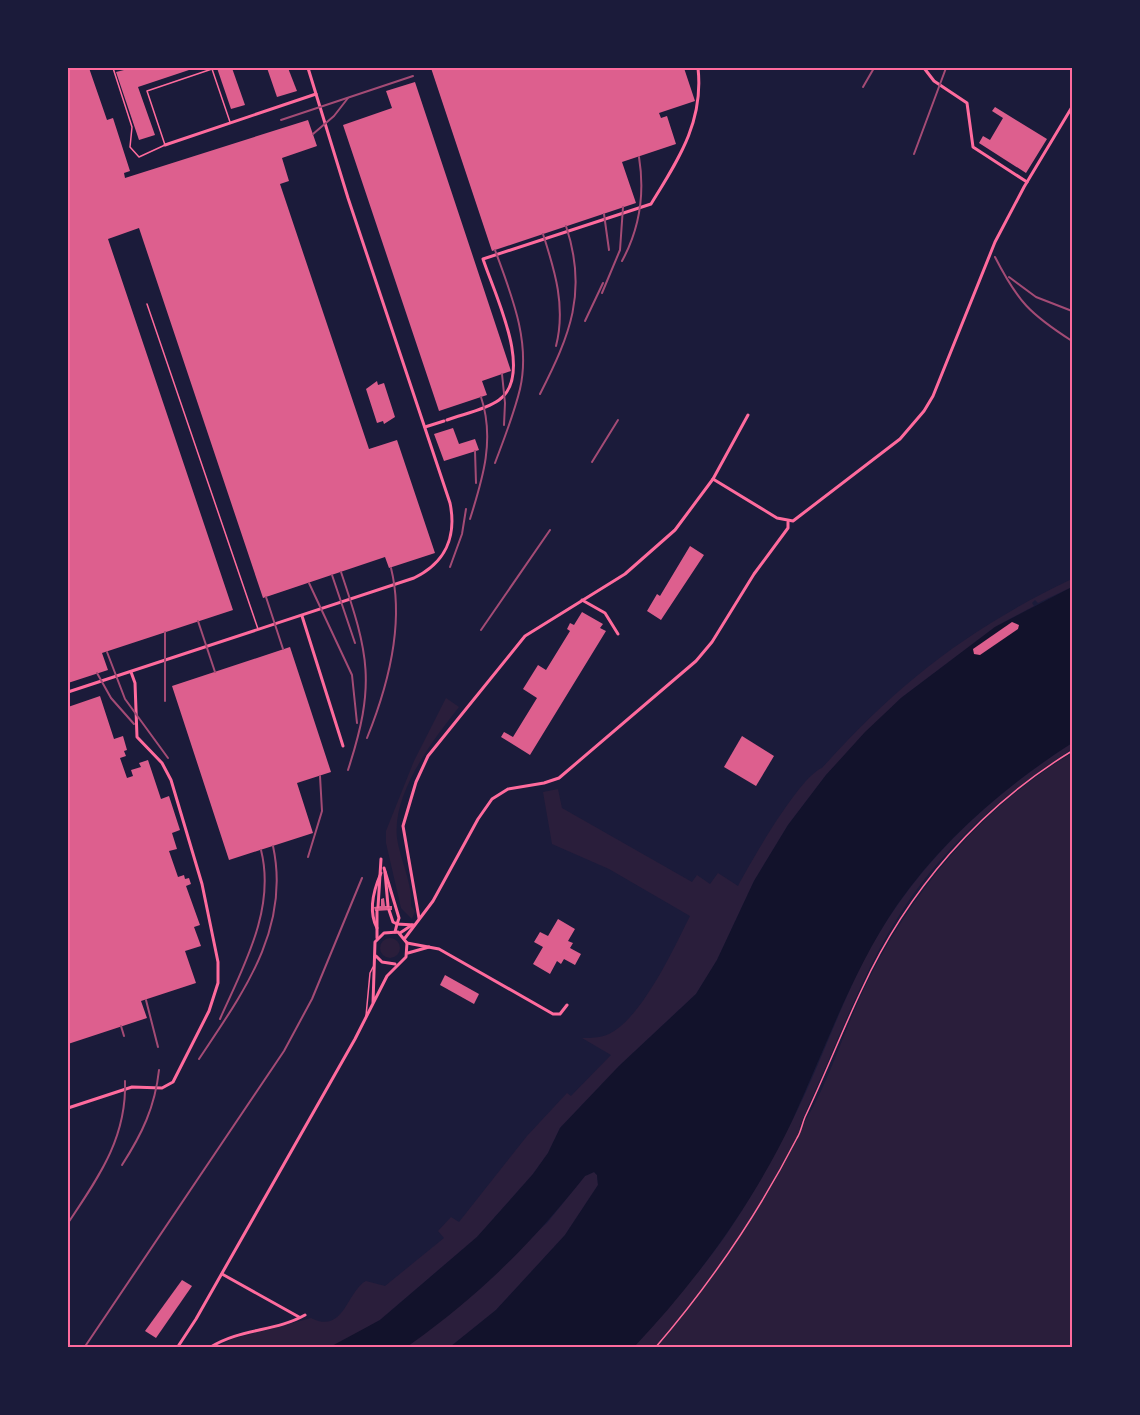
<svg xmlns="http://www.w3.org/2000/svg" width="1140" height="1415" font-family="Jost,sans-serif">
	<style>
		.green { fill: #2a1e3b }
		.water { fill: #12122b }
		.building { fill: #dd5f8e }
		.lines { fill: none; stroke-linecap: round; stroke-linejoin: round }
		.path { stroke: #ff6b9d; stroke-width: 1.5 }
		.service { stroke: #ff6b9d; stroke-width: 1.5 }
		.minor { stroke: #ff6b9d; stroke-width: 3 }
		.rail { stroke: #a44b75; stroke-width: 2 }
		.neatline { fill: none; stroke: #ff6b9d; stroke-width: 2 }
	</style>
	<rect width="100%" height="100%" fill="#1b1b3a"/>
	<g class="green">
		<path d="M1072,579v8l-34,16 -3,-3 -3,3 2,3 -39,21 -94,71 -75,77 -38,50 -34,56 -37,79 -21,34 -77,72 -59,62 -12,25 -15,21 -56,63 -97,83 -45,26 -120,2 17,-9 79,-21c33,17 36,-27 55,-37l19,5 59,-48 -6,-7 13,-14 8,5 68,-86 40,-43 4,3 40,-41 -29,-17c8,0 19,0 27,-4 33,-16 65,-86 81,-118l-81,-47 -57,-25 -9,-52 15,-3 4,19 130,74 5,-7 13,9 8,-11 20,13c12,-23 62,-110 84,-118 76,-85 147,-140 250,-189z"/>
		<path d="M446,698l13,9c-26,33 -67,86 -62,131 3,22 16,46 14,68l4,5 -3,8 -11,-11 -15,-65v-12l28,-70z"/>
		<path d="M1072,743v6c-66,43 -129,97 -172,165 -26,40 -44,83 -63,126 -12,30 -26,58 -38,88 18,-17 44,-92 56,-119 45,-104 119,-197 217,-256v594l-439,1c33,-38 67,-75 95,-116 23,-34 43,-71 62,-107 27,-52 46,-109 72,-161 48,-94 123,-165 210,-221z"/>
		<circle cx="390" cy="948" r="10"/>
		<path d="M594,1172l3,3 1,10 -33,50 -69,75 -46,37 -45,1 142,-125 38,-47z"/>
	</g>
	<path class="water" d="M1072,587v156c-68,44 -128,95 -175,162 -45,66 -72,144 -105,216 -38,81 -97,162 -158,226h-184l46,-37 69,-75 33,-50 -1,-10 -3,-3 -9,4c-54,68 -103,117 -174,168l-6,4h-77l52,-28 97,-83 56,-63 15,-21 12,-25 59,-62 77,-72 21,-34 37,-79 34,-56 38,-50 39,-43 36,-34 94,-71z"/>
	<g class="building">
		<path d="M68,68h21l18,52 6,-2 17,53 -6,2 1,5 183,-58 9,26 -35,12 7,23 -9,3 89,265 28,-9 38,113 -46,15 -4,-11 -122,41 -124,-370 -31,11 125,371 -131,43 6,17 -40,13z"/>
		<path d="M123,68h72l-57,19 17,48 -16,5 -23,-68 8,-2z"/>
		<path d="M217,68h15l13,37 -14,4z"/>
		<path d="M267,68h21l9,23 -20,6z"/>
		<path d="M431,68h253l11,33 -36,12 2,5 6,-2 9,28 -54,18 14,41 -144,48z"/>
		<path d="M415,82l96,289 -29,10 5,14 -48,16 -96,-286 49,-17 -6,-17z"/>
		<path d="M995,107l52,32 -21,34 -47,-30 4,-7 7,4 13,-22 -11,-7z"/>
		<path d="M377,381l1,4 6,-2 11,34 -11,7 -1,-3 -6,2 -11,-34z"/>
		<path d="M453,428l6,16 16,-5 4,11 -35,11 -10,-27z"/>
		<path d="M690,546l14,9 -43,65 -14,-9 10,-17 3,2z"/>
		<path d="M582,612l21,12 -3,4 6,3 -76,124 -29,-18 3,-5 9,5 24,-39 -14,-9 15,-24 8,5 24,-39 -3,-2 3,-6 4,2z"/>
		<path d="M1012,622l7,3 -1,4 -38,26 -6,-1 -1,-5z"/>
		<path d="M290,647l41,125 -34,11 16,50 -84,27 -57,-174z"/>
		<path d="M100,696l14,43 9,-3 4,14 -3,1 2,5 -6,2 7,20 6,-2 -2,-6 10,-3 -2,-4 9,-3 13,39 8,-3 11,34 -8,3 5,16 -8,2 9,26 6,-2 1,4 4,-1 2,6 -5,2 14,39 -6,2 7,19 -16,5 11,32 -55,18 6,17 -79,26v-337z"/>
		<path d="M742,736l32,20 -18,30 -32,-19z"/>
		<path d="M384,898l1,8h7v4l-17,1 -1,-4 7,-1v-7z"/>
		<path d="M558,919l17,10 -7,12 5,2 -3,5 11,6 -6,11 -11,-6 -3,5 -4,-3 -7,13 -17,-10 10,-17 -9,-5 6,-10 8,4z"/>
		<path d="M445,975l34,19 -5,10 -34,-19z"/>
		<path d="M182,1280l10,6 -36,52 -11,-7z"/>
	</g>
	<g class="lines">
		<path class="path" d="M655,1348c56,-65 103,-134 142,-210 4,-6 5,-14 8,-21 20,-42 37,-86 57,-128 45,-98 118,-182 210,-238"/>
		<g class="service">
			<path d="M113,68l19,59 -2,20 9,10 26,-12 -18,-54 65,-22 18,53"/>
			<path d="M147,304l111,325"/>
			<path d="M366,1016l4,-43 3,-6"/>
		</g>
		<g class="minor">
			<path d="M924,68l10,13 33,22 6,44 54,35"/>
			<path d="M165,145l151,-51"/>
			<path d="M447,420c16,-6 38,-10 52,-20 36,-26 -5,-107 -16,-141l168,-55c27,-44 53,-82 47,-136"/>
			<path d="M425,427l19,-6"/>
			<path d="M713,479l64,39 16,3 107,-82 24,-28 9,-15 62,-154 29,-55 48,-80"/>
			<path d="M582,600l23,13 13,21"/>
			<path d="M302,616l41,130"/>
			<path d="M68,692l346,-114c31,-15 43,-41 36,-75l-102,-305 -40,-130"/>
			<path d="M384,868l15,50 -2,6 17,1"/>
			<path d="M385,872l3,34"/>
			<path d="M378,907l3,-48"/>
			<path d="M389,910l4,12 4,2 -2,8"/>
			<path d="M377,911v27"/>
			<path d="M419,918l-16,-92 13,-44 12,-26 97,-120 100,-62 50,-44 38,-51 35,-64"/>
			<path d="M377,928c-9,-17 -3,-39 4,-55"/>
			<path d="M400,933l12,-8"/>
			<path d="M405,938l28,-37 45,-82 14,-20 16,-10 36,-6 15,-5 137,-117 16,-19 42,-68 34,-46v-6"/>
			<path d="M407,943l32,6 114,65h7l7,-9"/>
			<path d="M408,953l21,-6"/>
			<path d="M376,956l6,6 13,2"/>
			<path d="M68,1108l64,-21 30,1 11,-6 36,-71 9,-28v-21l-16,-78 -31,-104 -9,-17 -25,-26 -2,-54 -4,-11"/>
			<path d="M222,1274l77,43"/>
			<path d="M177,1348l19,-29 159,-280 32,-63 19,-19 1,-14 -9,-11 -14,1 -9,9 -2,61"/>
			<path d="M209,1348c31,-20 66,-16 96,-33"/>
		</g>
		<g class="rail">
			<path d="M863,87l11,-19"/>
			<path d="M281,120l132,-44"/>
			<path d="M313,134l21,-18 14,-18"/>
			<path d="M914,154l32,-86"/>
			<path d="M604,214l5,36"/>
			<path d="M543,234c12,37 23,73 13,112"/>
			<path d="M495,250c16,44 36,91 25,139 -6,25 -16,50 -25,74"/>
			<path d="M995,257c23,45 35,57 77,84"/>
			<path d="M622,261c18,-33 23,-67 17,-104"/>
			<path d="M1009,277l27,20 36,14"/>
			<path d="M602,293l18,-43 3,-43"/>
			<path d="M585,321l18,-38"/>
			<path d="M502,374l3,29 -1,22"/>
			<path d="M540,394c30,-59 48,-102 26,-168"/>
			<path d="M475,451l1,32"/>
			<path d="M592,462l26,-42"/>
			<path d="M470,519c13,-41 25,-80 11,-122"/>
			<path d="M450,567l12,-33 4,-25"/>
			<path d="M341,572c28,83 35,112 7,198"/>
			<path d="M332,575l23,68"/>
			<path d="M309,583l43,92 5,48"/>
			<path d="M266,597l17,52"/>
			<path d="M198,621l17,51"/>
			<path d="M481,630l69,-100"/>
			<path d="M165,632v69"/>
			<path d="M107,652l18,47 43,59"/>
			<path d="M97,673l14,25 23,26"/>
			<path d="M367,738c21,-52 38,-114 24,-170"/>
			<path d="M308,857l14,-46 -2,-35"/>
			<path d="M146,1000l12,47"/>
			<path d="M220,1019c23,-52 56,-110 41,-169"/>
			<path d="M121,1026l3,10"/>
			<path d="M199,1059c43,-65 92,-130 74,-213"/>
			<path d="M122,1165c20,-31 33,-58 37,-95"/>
			<path d="M68,1223c30,-45 59,-85 57,-142"/>
			<path d="M84,1348l200,-297 28,-52 50,-121"/>
		</g>
	</g>
	<rect width="1140" height="1415" fill="none" stroke="#1b1b3a" stroke-width="138"/>
	<rect x="69" y="69" width="1002" height="1277" class="neatline"/>
</svg>
